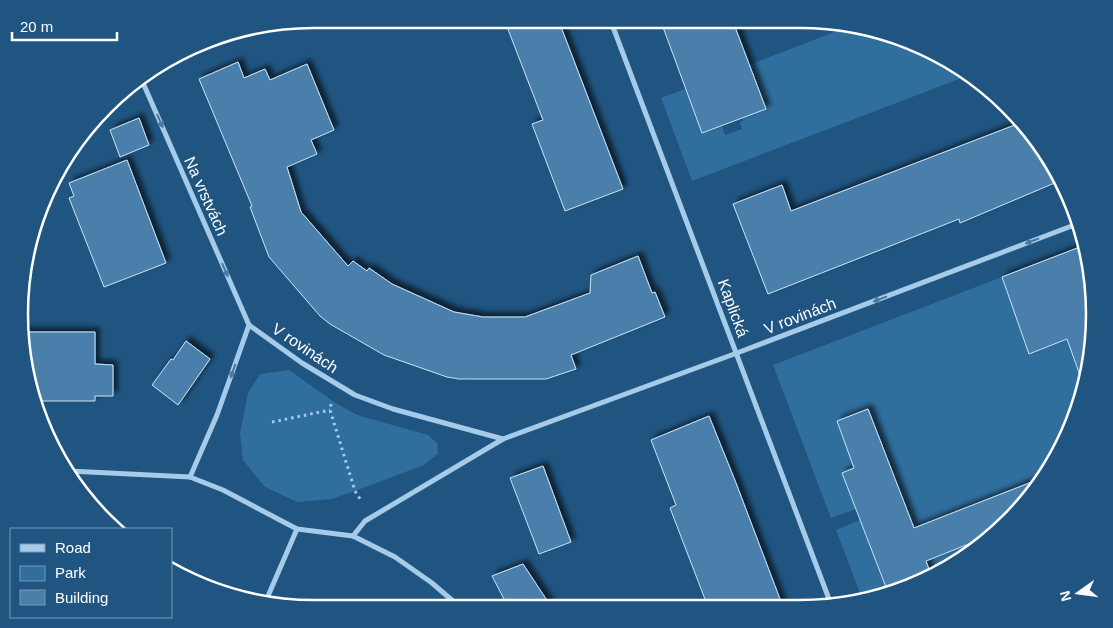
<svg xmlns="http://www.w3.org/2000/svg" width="1113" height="628" font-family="Helvetica,sans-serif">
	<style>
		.green { fill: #306e9d }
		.building { fill: #497faa; stroke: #cae3f6; filter: url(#shadow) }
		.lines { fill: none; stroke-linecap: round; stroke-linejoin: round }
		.path { stroke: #a6cbe8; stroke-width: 3; stroke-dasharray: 2.5 4; stroke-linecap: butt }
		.street { stroke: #a6cbe8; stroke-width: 5 }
		.oneway { fill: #4878a0 }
		.labels { text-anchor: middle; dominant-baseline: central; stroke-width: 4; stroke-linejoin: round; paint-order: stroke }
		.street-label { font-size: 16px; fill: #fff; stroke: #205581 }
		.rim { fill: none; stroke: #fff; stroke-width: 2.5 }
	</style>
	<defs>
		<filter id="shadow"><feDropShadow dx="4.5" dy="-4.5" stdDeviation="2.5" flood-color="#0009"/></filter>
	</defs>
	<rect width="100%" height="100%" fill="#205581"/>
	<g class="green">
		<path d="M850,26l44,8 53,24 20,18 -275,105 -31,-83 24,-9 17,44 20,-7 3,9 17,-6 -2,-7 3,-1 -1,-3 24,-9 -17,-44z"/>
		<path d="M1002,277l27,76 38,-14 15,42 -27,81 -31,40 -6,-15 -104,41 -46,-119 -31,12 17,47 -12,5 14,36 -25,9 -58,-153z"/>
		<path d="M289,370l48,34 20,11 71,20 9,8 1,11 -14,11 -69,26 -23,8 -35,3 -32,-15 -22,-27 -3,-27 8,-40 12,-19z"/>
		<path d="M860,520l29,75 -26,6 -27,-71z"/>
		<path d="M987,536l1,3 -25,21 -32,15 -5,-14z"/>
	</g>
	<g class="building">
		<path d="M504,19h54l65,170 -58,22 -33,-87 11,-4z"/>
		<path d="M660,19h72l34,90 -64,24z"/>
		<path d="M238,62l6,16 21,-9 5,11 37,-16 27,66 -23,10 6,14 -30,13 14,45 47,54 5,-5 14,10 2,-3 23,16 62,28 29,5h42l65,-24 1,-18 47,-19 14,37 3,-1 10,25 -94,38 5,14 -30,10h-87l-12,-2 -63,-22 -54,-31 -10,-8 -51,-59 -19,-50 2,-1 -53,-127z"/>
		<path d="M139,118l10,27 -29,12 -10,-27z"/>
		<path d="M1020,123l13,11 24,48 -97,41 -1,-4 -191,75 -35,-90 49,-19 9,26z"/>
		<path d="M127,160l39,103 -62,24 -35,-89 5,-2 -5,-13z"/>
		<path d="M1085,245l7,108 -10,28 -15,-42 -38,15 -27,-77z"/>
		<path d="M19,332h76v32l18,1v31h-18v5h-60z"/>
		<path d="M186,341l24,18 -32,46 -26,-20 19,-26 2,1z"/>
		<path d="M868,409l46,119 128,-50 -34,45 -12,10 -70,28 5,14 -42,20 -47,-122 12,-5 -17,-47z"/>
		<path d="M709,416l27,67 47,124h-75l-38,-99 6,-3 -25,-65z"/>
		<path d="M543,466l28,76 -32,12 -29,-76z"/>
		<path d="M523,564l29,44h-41l-6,-7 -13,-25z"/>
	</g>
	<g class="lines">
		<g class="path">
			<path d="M331,404l-1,6 25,81 5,8"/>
			<path d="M272,422l58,-12"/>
		</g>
		<g class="street">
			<path d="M610,19l222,588"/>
			<path d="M140,76l109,249"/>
			<path d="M249,325l53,38 53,32 38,14 110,30"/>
			<path d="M69,471l121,6 33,13 74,39 56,7 42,21 37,26 29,25"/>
			<path d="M190,477l27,-62 32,-90"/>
			<path d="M353,536l12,-15 138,-82 234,-86 340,-129"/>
			<path d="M265,603l32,-74"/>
		</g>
	</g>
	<defs><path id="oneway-solid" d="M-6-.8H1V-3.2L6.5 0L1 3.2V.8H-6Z" transform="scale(1.25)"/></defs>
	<g class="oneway">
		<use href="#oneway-solid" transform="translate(160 121) rotate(66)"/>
		<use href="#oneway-solid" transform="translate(1032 241) rotate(159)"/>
		<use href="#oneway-solid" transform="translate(225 270) rotate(66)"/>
		<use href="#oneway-solid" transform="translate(880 299) rotate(159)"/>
		<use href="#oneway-solid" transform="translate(233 371) rotate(110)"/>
	</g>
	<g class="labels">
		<g class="street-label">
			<text transform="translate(206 196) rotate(66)">Na vrstvách</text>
			<text transform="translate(733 308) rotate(70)">Kaplická</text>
			<text transform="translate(800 316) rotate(-21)">V rovinách</text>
			<text transform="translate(305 348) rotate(34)">V rovinách</text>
		</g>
	</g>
	<path d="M0 0H1113V628H0ZM314 28H800A286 286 0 0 1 1086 314V314A286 286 0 0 1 800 600H314A286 286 0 0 1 28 314V314A286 286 0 0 1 314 28Z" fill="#205581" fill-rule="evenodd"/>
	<path class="rim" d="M314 28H800A286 286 0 0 1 1086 314V314A286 286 0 0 1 800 600H314A286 286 0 0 1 28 314V314A286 286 0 0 1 314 28Z"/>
	<rect x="10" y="528" width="162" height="90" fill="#205581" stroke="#7999b3"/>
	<rect x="20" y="544" width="25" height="8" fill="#a6cbe8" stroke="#7999b3"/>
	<text x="55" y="553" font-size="15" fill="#ffffff">Road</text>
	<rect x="20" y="566" width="25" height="15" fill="#306e9d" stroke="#7999b3"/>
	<text x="55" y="578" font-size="15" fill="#ffffff">Park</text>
	<rect x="20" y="590" width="25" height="15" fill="#497faa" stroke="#7999b3"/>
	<text x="55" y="603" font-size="15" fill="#ffffff">Building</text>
	<g transform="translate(1078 593) rotate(256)" stroke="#205581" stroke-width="4" paint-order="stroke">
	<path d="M0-4L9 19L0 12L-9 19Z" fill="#ffffff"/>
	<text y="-8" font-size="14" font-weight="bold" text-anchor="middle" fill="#ffffff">N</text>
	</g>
	<path d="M12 32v8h105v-8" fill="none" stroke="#ffffff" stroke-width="2.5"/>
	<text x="20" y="32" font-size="15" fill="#ffffff" stroke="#205581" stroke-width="4" paint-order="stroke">20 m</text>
</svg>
